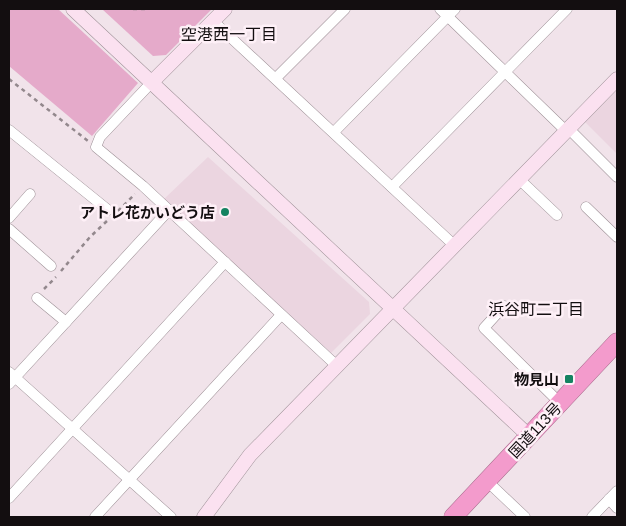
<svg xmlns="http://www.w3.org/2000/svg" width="626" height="526" font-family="Helvetica,'Noto Sans JP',sans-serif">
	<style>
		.built { fill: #ebd5e0 }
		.green { fill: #e5aaca }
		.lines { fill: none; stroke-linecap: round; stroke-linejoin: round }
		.street-casing { stroke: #9e9197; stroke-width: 11 }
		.secondary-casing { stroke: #9e9197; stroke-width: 15 }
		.highway-casing { stroke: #a56a8a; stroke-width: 19 }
		.path { stroke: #93888d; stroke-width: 2.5; stroke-dasharray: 4 4; stroke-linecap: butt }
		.street { stroke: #fff; stroke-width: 10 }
		.secondary { stroke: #fbe1f0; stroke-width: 14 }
		.highway { stroke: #f39bcc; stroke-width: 18 }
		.poi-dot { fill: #148361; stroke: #fef0f7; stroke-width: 2 }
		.labels { text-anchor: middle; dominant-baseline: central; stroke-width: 5; stroke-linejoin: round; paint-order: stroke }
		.poi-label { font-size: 15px; font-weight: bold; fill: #130e10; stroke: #fef0f7; text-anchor: end }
		.street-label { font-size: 15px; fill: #130e10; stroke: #fef0f7 }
		.neighbourhood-label { font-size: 16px; fill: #130e10; stroke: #fef0f7 }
	</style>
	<rect width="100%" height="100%" fill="#f1e3ea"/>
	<g class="built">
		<path d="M617,90v64l-32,-32z"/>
		<path d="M208,157l161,145 1,12 -39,39 -167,-154z"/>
	</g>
	<g class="green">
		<path d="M9,9h49l80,74 -46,53 -83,-70z"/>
		<path d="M102,9h110l-46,46 -13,1z"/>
	</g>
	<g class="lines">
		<g class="street-casing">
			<g id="street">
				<path d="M440,9l126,122"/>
				<path d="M213,21l242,225"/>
				<path d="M276,78l69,-69"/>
				<path d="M152,82l-52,55 -4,10 47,39 194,180"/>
				<path d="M568,128l49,49"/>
				<path d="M9,130l99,80"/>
				<path d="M334,132l121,-123"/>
				<path d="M519,179l38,36"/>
				<path d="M392,187l175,-178"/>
				<path d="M586,207l31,30"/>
				<path d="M9,218l21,-24"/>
				<path d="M9,229l42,37"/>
				<path d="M37,298l29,24"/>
				<path d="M504,306l-20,22 76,75"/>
				<path d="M9,372l162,145"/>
				<path d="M9,384l160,-174"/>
				<path d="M487,481l38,36"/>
				<path d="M9,498l216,-236"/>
				<path d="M609,499l8,9"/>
				<path d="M95,517l186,-202"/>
				<path d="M592,517l25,-26"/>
			</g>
		</g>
		<g class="secondary-casing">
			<g id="secondary">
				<path d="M73,9l456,427"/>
				<path d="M152,82l73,-73"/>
				<path d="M204,517l46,-62 367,-376"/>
			</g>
		</g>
		<g class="highway-casing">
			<path id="highway" d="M453,517l164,-175"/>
		</g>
		<g class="path">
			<path d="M133,9h15"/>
			<path d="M9,79l79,62"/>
			<path d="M118,211l17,-17"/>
			<path d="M61,271l29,-34 18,-17"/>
			<path d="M44,289l12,-12"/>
		</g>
		<use href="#street" class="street"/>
		<use href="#secondary" class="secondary"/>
		<use href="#highway" class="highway"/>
	</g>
	<g class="poi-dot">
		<circle cx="225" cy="212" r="5"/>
		<rect x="564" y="374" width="10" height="10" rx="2.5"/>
	</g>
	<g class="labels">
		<g class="poi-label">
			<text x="215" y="212">アトレ花かいどう店</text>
			<text x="559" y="379">物見山</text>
		</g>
		<g class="street-label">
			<text transform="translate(535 430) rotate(-47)">国道113号</text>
		</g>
		<g class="neighbourhood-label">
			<text x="229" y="34">空港西一丁目</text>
			<text x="536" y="309">浜谷町二丁目</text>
		</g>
	</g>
	<rect width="626" height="526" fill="none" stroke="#130e10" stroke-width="20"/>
</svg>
